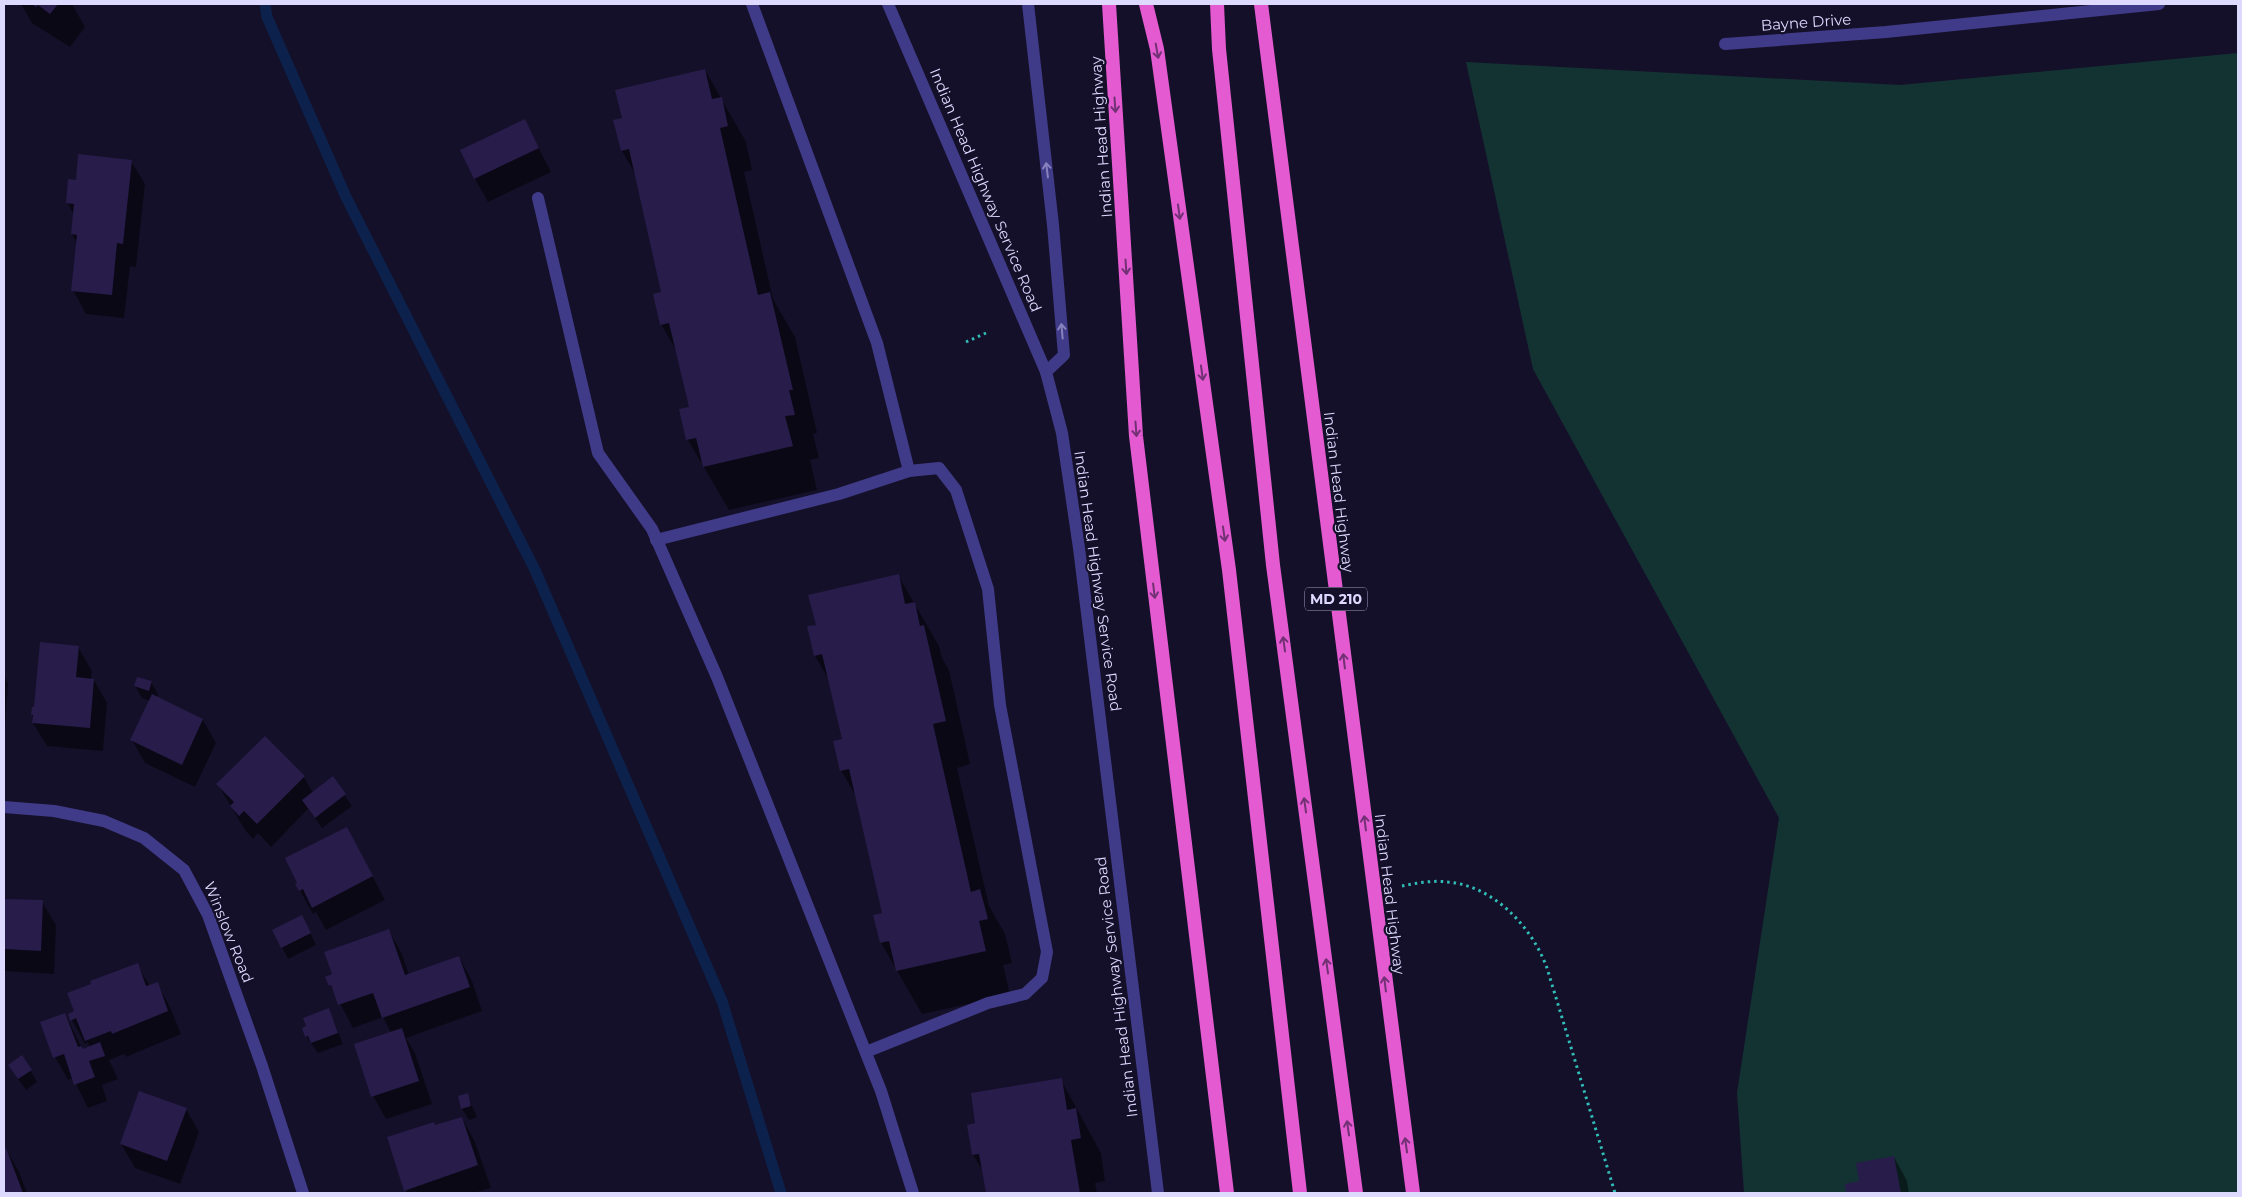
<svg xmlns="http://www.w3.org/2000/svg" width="2242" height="1197" font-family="Montserrat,sans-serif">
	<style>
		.green { fill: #133333 }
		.shadow { fill: #0007 }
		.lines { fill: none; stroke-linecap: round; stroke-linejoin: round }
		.stream { stroke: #0c224c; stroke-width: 11 }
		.building { fill: #271c4a }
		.path { stroke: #30bcb7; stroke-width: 3; stroke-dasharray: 2.5 4; stroke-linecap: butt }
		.service { stroke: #403b88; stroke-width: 12 }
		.minor { stroke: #403b88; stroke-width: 12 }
		.trunk { stroke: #e45ad0; stroke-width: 14 }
		.oneway { stroke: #723174 }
		.oneway2 { stroke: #8782be }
		.labels { text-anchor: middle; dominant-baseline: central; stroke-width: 4.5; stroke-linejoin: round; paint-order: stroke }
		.shield { fill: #151029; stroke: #a29dbf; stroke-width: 1 }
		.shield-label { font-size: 14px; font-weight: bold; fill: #ded9ff }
		.street-label { font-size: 15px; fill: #ded9ff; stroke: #151029 }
	</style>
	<rect width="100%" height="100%" fill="#151029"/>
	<path class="green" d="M2238,53v1140h-494l-7,-100 42,-275 -246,-449 -67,-307 434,23z"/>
	<g class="shadow">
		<path d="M21,4h54l-2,2 12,21 -15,20 -38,-24z"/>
		<path d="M705,70l41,72 6,28 -8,2 29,127 22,38 22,96 -4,1 6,24 -9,2 7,30 -88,20 -41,-70 2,-32 -13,-56 -16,-28 2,-31 -27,-118 -14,-24 2,-32z"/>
		<path d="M525,121l26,51 -63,30 -13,-23z"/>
		<path d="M131,161l14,23 -9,83 -6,-1 -6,52 -38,-4 -13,-24 4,-47 -5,-9 2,-19 -7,-13 10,-20z"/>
		<path d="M898,575l41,71 3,12 7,12 21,94 -13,4 32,138 16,28 7,29 -9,2 7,30 -88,19 -41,-71 -6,-27 8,-2 -26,-116 -16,-28 2,-30 -13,-58 -15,-26 -7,-29 9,-2z"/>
		<path d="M78,647l14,24 -1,9h3l13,23 -4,48 -56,-5 -14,-23 -1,-9 3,-5z"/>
		<path d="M4,675l4,8 -4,59z"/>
		<path d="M137,678l14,4 7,12 -1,4 46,22 13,23 -21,44 -50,-24 -13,-23 19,-39 -9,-3 -7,-12z"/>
		<path d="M304,777l9,16 19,-15 20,28 -30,22 -14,-19 -37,38 -13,-14 -5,6 -8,-9 -27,-45z"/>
		<path d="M347,828l38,72 -59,30 -10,-18 -3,2 -16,-29z"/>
		<path d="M4,900l38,2 14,23 -2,49 -50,-3z"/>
		<path d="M308,928l8,17 -28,14 -6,-12z"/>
		<path d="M389,931l13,23 7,21 50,-18 13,24 10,30 -76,27 9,15 17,51 -46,15 -13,-23 18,-63 -8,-16 -30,11 -23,-43 3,-10z"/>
		<path d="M137,965l13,21 7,-3 13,24 11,27 -55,23 -2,-3 -15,6 9,19 -16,6 5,16 -19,7 -15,-30 -5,2 -13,-23 10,-43 18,36 7,-3 -2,-5 -3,2 -16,-29z"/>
		<path d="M329,1010l14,34 -25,9 -12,-17z"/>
		<path d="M31,1071l6,11 -11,8 -10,-14z"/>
		<path d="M1061,1080l40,73 4,28 -10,2 2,10h-110l-3,-20 -11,-18 -4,-29 8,-2z"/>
		<path d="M467,1095l10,22 -8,3 -7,-11z"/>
		<path d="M186,1109l13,23 -19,52 -45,-16 -14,-24z"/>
		<path d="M462,1118l13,24 16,46 -17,5h-67l-19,-55z"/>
		<path d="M6,1149l13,23 8,21h-23v-43z"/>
		<path d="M1894,1157l13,24 2,12h-61l-2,-8 15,-3z"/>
	</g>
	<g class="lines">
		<path class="stream" d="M265,4l2,13 79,180 189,373 187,431 59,192"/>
	</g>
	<g class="building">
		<path d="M32,4h26l-8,10 -12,-9 -2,2z"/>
		<path d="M705,69l7,30 10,-2 6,29 -8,2 38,167 12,-3 23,98h-4l6,25 -10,1 8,30 -90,21 -7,-29 -10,2 -7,-31 10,-2 -20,-84 -9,2 -7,-31 8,-2 -32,-143 -8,2 -8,-31 9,-2 -7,-28z"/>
		<path d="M525,119l14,29 -65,31 -14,-29z"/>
		<path d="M78,154l54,6 -9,84 -6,-1 -5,52 -41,-4 6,-56 -6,-1 3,-30 -8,-1 2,-24 8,1z"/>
		<path d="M899,574l6,30 10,-2 5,24 4,-1 22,96 -13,3 38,168 9,-3 8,30 -9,2 7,30 -90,20 -7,-30 -9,2 -7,-28 9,-2 -33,-144 -9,2 -7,-30 9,-2 -20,-85 -8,2 -7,-30 9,-1 -8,-30z"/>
		<path d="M40,642l39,4 -3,31 18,2 -4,49 -58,-5 1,-8h-2l1,-8h2z"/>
		<path d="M137,677l15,4 -3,10 -15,-5z"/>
		<path d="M152,694l51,25 -21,46 -52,-25z"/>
		<path d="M265,736l40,40 -48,48 -13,-13 -5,5 -9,-10 4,-4 -18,-18z"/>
		<path d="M333,776l13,18 -31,24 -13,-18z"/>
		<path d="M347,827l26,49 -61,32 -9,-19 -4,2 -4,-7 2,-1 -12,-25z"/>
		<path d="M4,899l39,1 -2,51 -37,-2z"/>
		<path d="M302,915l9,18 -30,15 -9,-18z"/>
		<path d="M389,929l16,46 54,-19 11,31 -88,31 -9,-25 -35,12 -7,-20 -2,1 -4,-9 7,-3 -8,-22z"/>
		<path d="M138,963l8,23 12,-4 10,29 -56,23 -1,-3 -26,10 -9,-23 -6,3 -2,-7 6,-3 -7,-18 24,-9 -1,-3z"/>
		<path d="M329,1008l9,25 -27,10 -3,-7 -3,1 -3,-9 4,-2 -3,-8z"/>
		<path d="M65,1013l13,34 3,-1 2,3 17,-7 5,14 -16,5 6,16 -21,8 -10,-31 -11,4 -13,-36z"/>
		<path d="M402,1028l17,53 -48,16 -17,-53z"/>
		<path d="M22,1055l10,15 -14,9 -10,-14z"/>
		<path d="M1062,1078l5,32 9,-2 5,30 -10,2 9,53h-94l-7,-39 -7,1 -5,-30 8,-2 -4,-30z"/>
		<path d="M139,1091l48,17 -20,53 -47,-17z"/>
		<path d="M468,1093l3,13 -10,3 -3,-13z"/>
		<path d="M462,1117l16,48 -74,26 -17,-54 47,-15 1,3z"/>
		<path d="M6,1148l17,45h-19v-44z"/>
		<path d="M1894,1156l7,37h-55l-1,-9 14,-3 -3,-18z"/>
	</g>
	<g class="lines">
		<g class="path">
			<path d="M966,342l20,-9"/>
			<path d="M1402,886c15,-3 31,-6 46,-4 46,4 84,45 99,86l68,225"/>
		</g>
		<g class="service">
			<path d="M752,4l125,339 32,128 30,-3 17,22 32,99 12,116 47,247 -5,26 -17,16 -37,9 -122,49"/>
			<path d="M1028,4l25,221 11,130 -18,17"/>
			<path d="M538,198l60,255 54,76 65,148 164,414 32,102"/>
			<path d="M656,540l183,-46 70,-23"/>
		</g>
		<g class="minor">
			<path d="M888,4l158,368 16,61 17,115 79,645"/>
			<path d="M1725,44l161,-12 273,-28"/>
			<path d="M4,807l50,4 50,10 40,17 40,32 24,45 54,151 41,127"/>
		</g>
		<g class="trunk">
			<path d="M1109,4l27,432 91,757"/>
			<path d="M1146,4l11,45 72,521 71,623"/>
			<path d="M1217,4l2,45 54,516 83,628"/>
			<path d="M1261,4l152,1189"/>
		</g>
	</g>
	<defs><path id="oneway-shaft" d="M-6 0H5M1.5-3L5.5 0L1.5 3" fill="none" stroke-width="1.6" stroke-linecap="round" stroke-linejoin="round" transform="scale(1.25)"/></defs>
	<g class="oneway">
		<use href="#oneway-shaft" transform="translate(1157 51) rotate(80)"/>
		<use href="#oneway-shaft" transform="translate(1115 105) rotate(86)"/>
		<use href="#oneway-shaft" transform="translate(1179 212) rotate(82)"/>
		<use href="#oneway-shaft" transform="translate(1126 267) rotate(86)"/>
		<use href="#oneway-shaft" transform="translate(1202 373) rotate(82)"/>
		<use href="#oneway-shaft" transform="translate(1136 429) rotate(86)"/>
		<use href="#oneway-shaft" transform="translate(1224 534) rotate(82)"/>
		<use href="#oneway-shaft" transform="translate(1154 591) rotate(83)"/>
		<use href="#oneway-shaft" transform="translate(1284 644) rotate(-98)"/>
		<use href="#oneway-shaft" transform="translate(1344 661) rotate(-97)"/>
		<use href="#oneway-shaft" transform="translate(1305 805) rotate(-98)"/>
		<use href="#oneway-shaft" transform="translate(1365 823) rotate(-97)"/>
		<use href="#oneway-shaft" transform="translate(1327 966) rotate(-98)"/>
		<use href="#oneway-shaft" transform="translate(1385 984) rotate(-97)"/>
		<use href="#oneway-shaft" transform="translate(1348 1128) rotate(-98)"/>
		<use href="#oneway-shaft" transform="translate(1406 1145) rotate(-98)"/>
	</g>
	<g class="oneway2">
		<use href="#oneway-shaft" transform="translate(1047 170) rotate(-97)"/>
		<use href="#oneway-shaft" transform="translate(1062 331) rotate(-95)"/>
	</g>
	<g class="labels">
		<rect class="shield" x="1305" y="587.5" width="62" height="23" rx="4"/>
		<g class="shield-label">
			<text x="1336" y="599">MD 210</text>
		</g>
		<g class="street-label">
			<text transform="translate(1806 22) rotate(-4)">Bayne Drive</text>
			<text transform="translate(1101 137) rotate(-94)">Indian Head Highway</text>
			<text transform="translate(986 190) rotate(67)">Indian Head Highway Service Road</text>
			<text transform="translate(1339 492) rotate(83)">Indian Head Highway</text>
			<text transform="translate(1098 581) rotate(82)">Indian Head Highway Service Road</text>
			<text transform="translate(1390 894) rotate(83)">Indian Head Highway</text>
			<text transform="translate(229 932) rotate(68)">Winslow Road</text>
			<text transform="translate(1116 987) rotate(-97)">Indian Head Highway Service Road</text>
		</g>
	</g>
	<rect width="2242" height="1197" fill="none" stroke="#ded9ff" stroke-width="10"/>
</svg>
